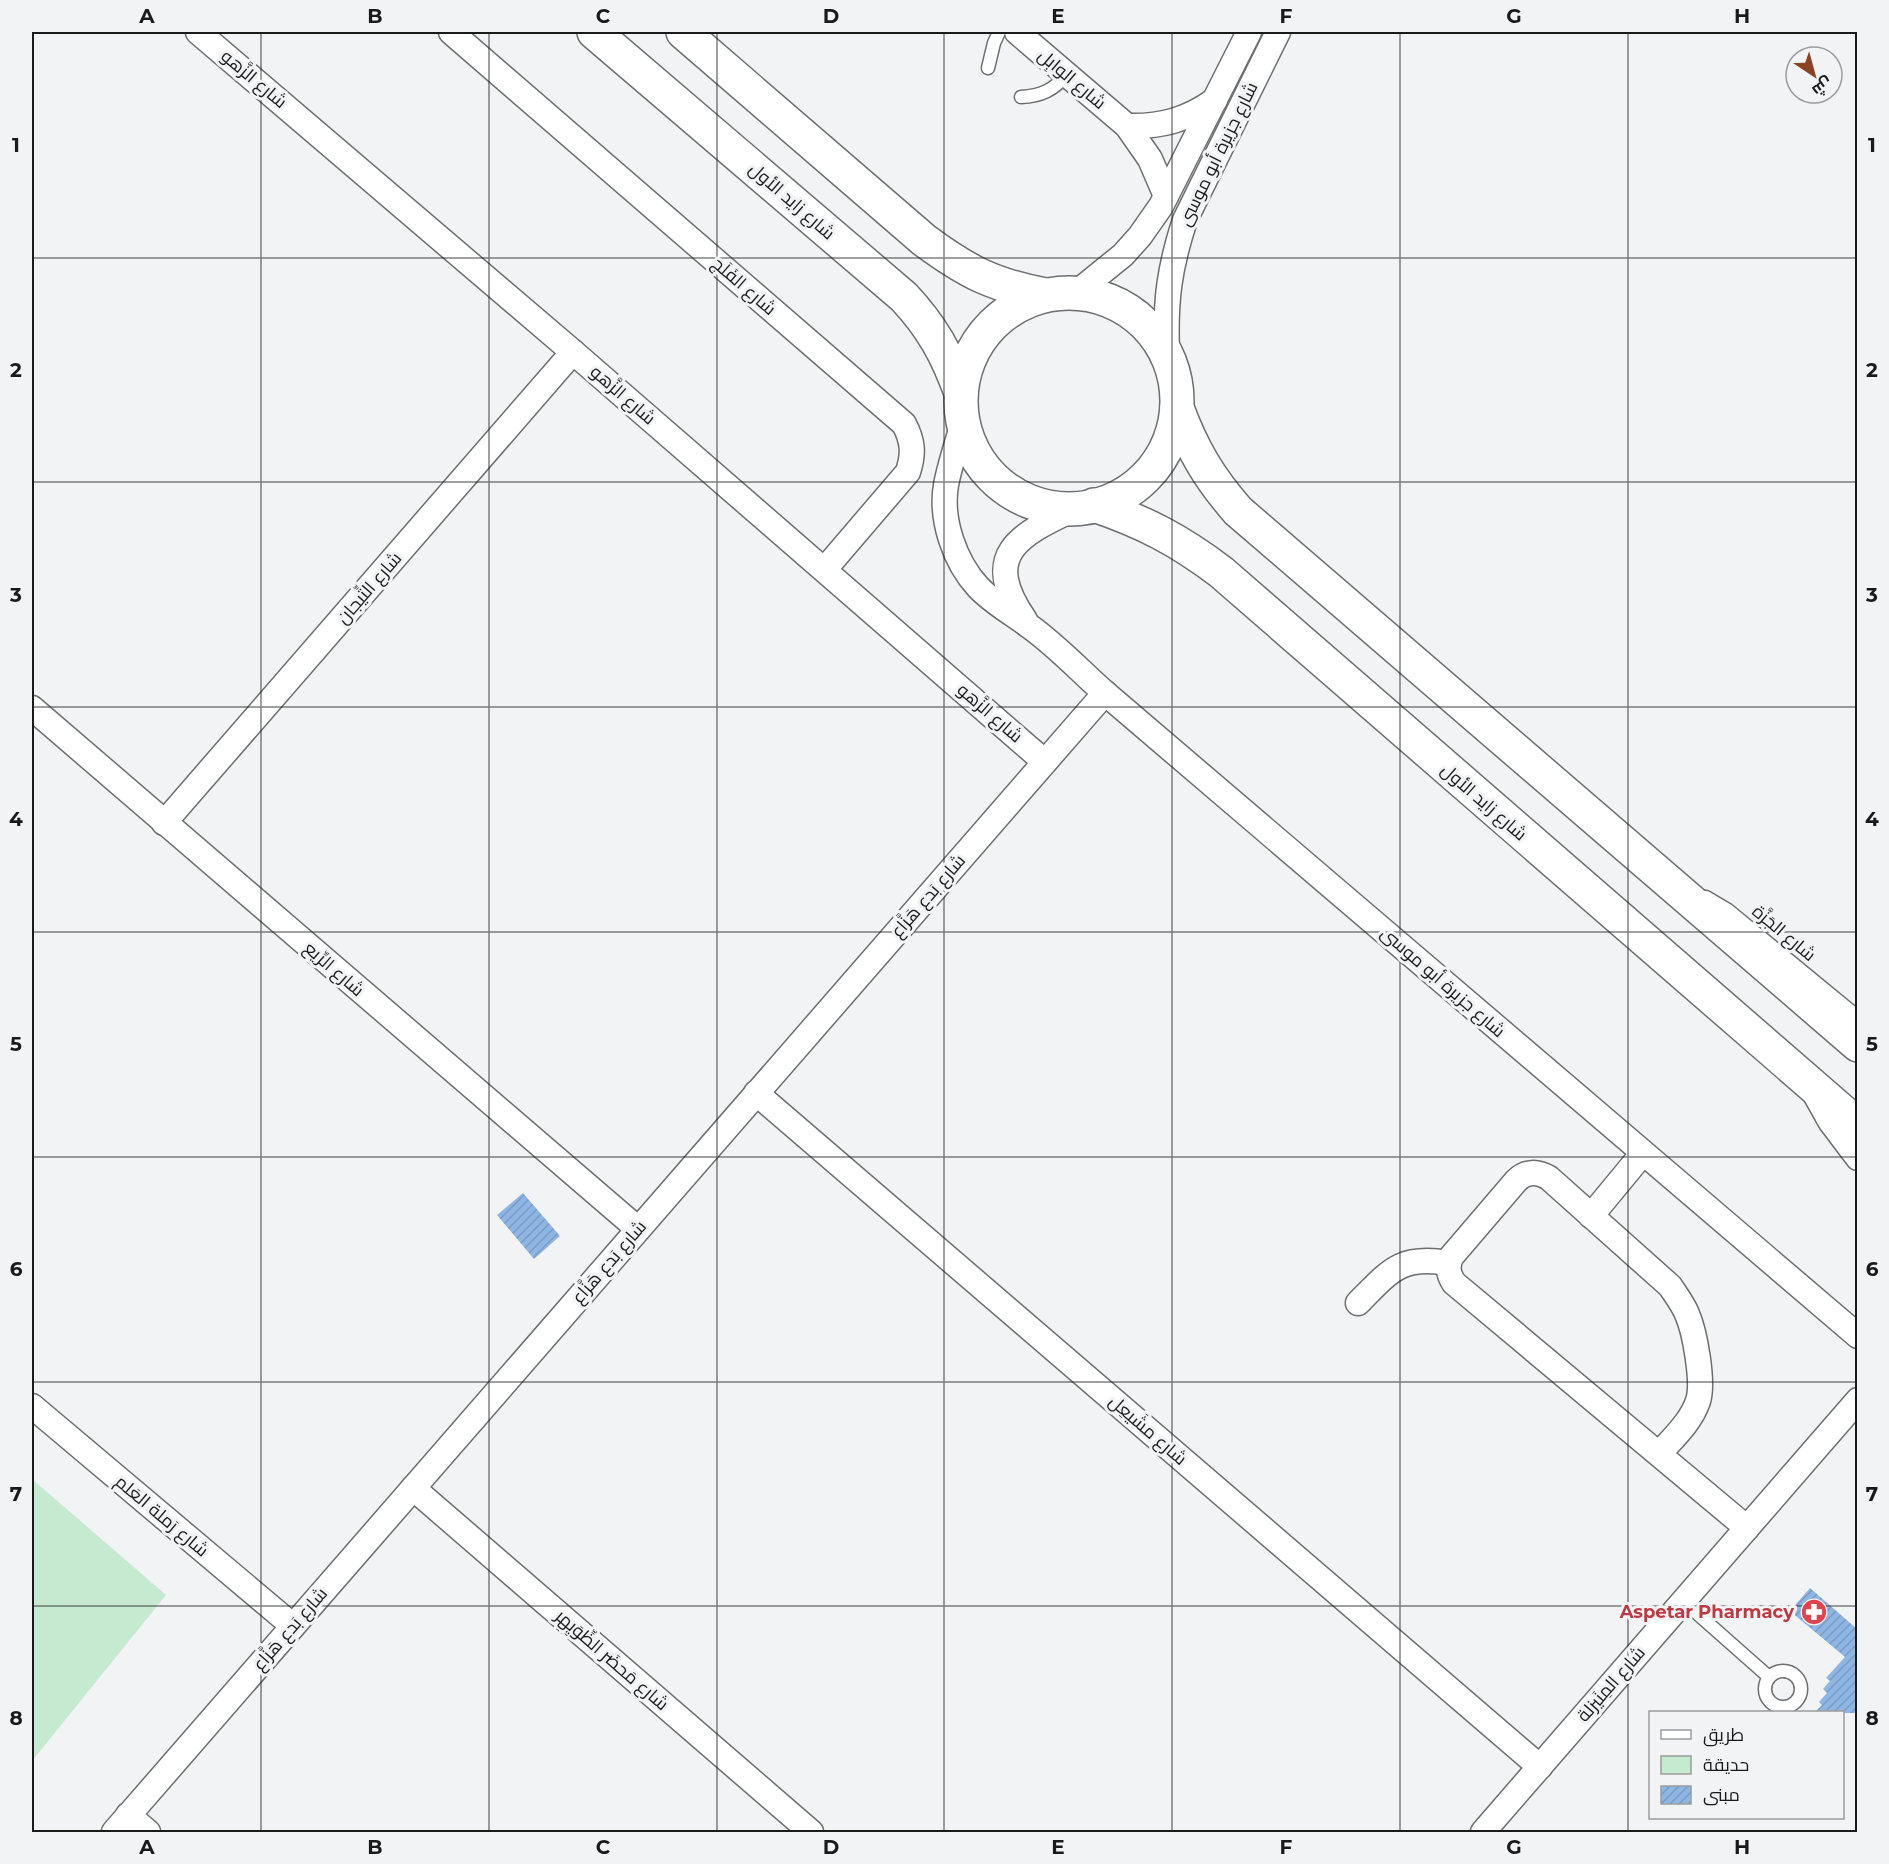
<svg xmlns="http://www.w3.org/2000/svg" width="1889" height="1864" font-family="Montserrat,Cairo,sans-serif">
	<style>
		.park { fill: #c5ead0 }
		.building { fill: url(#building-hatch) }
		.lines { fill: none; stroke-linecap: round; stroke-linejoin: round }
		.lane-casing { stroke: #6d6e70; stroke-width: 15 }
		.street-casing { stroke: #6d6e70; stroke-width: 27 }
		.secondary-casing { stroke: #6d6e70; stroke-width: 36 }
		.lane { stroke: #fff; stroke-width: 12 }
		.street { stroke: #fff; stroke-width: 24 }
		.secondary { stroke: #fff; stroke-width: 33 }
		.grid { fill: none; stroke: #191a1a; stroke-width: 1.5; stroke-opacity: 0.55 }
		.labels { text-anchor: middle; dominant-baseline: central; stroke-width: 6; stroke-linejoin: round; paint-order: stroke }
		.street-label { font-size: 18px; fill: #191a1a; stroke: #f1f3f5 }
		.health-label { font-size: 18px; font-weight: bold; fill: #be3a42; stroke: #f1f3f5; text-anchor: end }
		.neatline { fill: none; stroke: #191a1a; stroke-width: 2 }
		.grid-label { font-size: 20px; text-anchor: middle; font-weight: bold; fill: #191a1a }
	</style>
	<defs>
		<pattern id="building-hatch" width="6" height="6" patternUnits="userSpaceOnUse" patternTransform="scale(1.5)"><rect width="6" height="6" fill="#8eb6e4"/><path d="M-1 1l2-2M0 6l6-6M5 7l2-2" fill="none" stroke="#7a9cc3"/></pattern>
	</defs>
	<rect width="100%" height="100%" fill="#f1f3f5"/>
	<path class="park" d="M32,1479l134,116 -134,166z"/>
	<g class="building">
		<path d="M523,1193l37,43 -26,23 -37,-44z"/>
		<path d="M1810,1588l47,41v84h-43l8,-8 -3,-3 8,-9 -4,-4 7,-8 -4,-3 19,-21 -55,-46z"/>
	</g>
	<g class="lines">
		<g class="lane-casing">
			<g id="lane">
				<path d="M988,68l6,-25 5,-11"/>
				<path d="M1021,97c20,-1 33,-7 45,-22"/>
				<path d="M1706,897l22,13 130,107"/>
				<path d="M1683,1601l86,76"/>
				<circle cx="1783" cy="1689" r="18"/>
			</g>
		</g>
		<g class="street-casing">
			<g id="street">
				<path d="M198,32l375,320 472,410"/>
				<path d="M451,32l453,392c9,17 10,29 4,48l-83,97"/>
				<path d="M1017,32l110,94 23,33 16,37"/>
				<path d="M1127,126c34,1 60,-6 88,-26"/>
				<path d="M1076,293l47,-38 17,-19 21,-30 88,-174"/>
				<path d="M1167,353c-2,-52 2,-84 18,-133l93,-188"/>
				<path d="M963,423c-6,21 -13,41 -17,62 -6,35 9,77 32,102 15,16 34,26 51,39 27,19 51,45 76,67l753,643"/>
				<path d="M1025,620c-45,-65 -7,-85 51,-112"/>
				<path d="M32,708l606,521"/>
				<path d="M164,823l409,-471"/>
				<path d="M756,1093l784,674"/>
				<path d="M1816,1096l14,25 28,37"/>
				<path d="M1591,1216l52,-63"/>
				<path d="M1358,1303c32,-32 42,-48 90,-40"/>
				<path d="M32,1406l261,220"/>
				<path d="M1659,1454c14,-16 32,-32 39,-53 6,-18 -3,-69 -11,-87 -4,-10 -11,-19 -17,-28l-121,-108c-12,-7 -23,-7 -33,3l-65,76c-4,10 -3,17 3,26l293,245"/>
				<path d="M413,1488l398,344"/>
				<path d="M128,1815l20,17"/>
				<path d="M114,1832l991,-1139"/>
				<path d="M1483,1832l375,-432"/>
			</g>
		</g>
		<g class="secondary-casing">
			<g id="secondary">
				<path d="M594,32l310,265c28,30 43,57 57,96"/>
				<path d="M683,32l241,208c43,32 69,45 121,55"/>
				<circle cx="1069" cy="401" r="108"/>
				<path d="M1177,408c15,41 32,70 61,103l620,534"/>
				<path d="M1094,505c50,17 85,35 127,67l637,553"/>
			</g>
		</g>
		<use href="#lane" class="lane"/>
		<use href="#street" class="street"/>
		<use href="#secondary" class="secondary"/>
	</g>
	<path class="grid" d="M261,32v1800M489,32v1800M717,32v1800M944,32v1800M1172,32v1800M1400,32v1800M1628,32v1800M32,258h1826M32,482h1826M32,707h1826M32,932h1826M32,1157h1826M32,1382h1826M32,1606h1826"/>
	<defs>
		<g id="pharmacy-disc" transform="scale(1.35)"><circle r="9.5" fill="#e0444e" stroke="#f1f3f5"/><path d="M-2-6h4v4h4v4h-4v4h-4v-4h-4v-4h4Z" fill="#fff"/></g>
	</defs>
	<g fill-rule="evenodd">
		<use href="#pharmacy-disc" x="1814" y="1612"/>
	</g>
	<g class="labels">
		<g class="street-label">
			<text transform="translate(254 79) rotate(40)">شارع الزَّهو</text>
			<text transform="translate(1072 79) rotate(40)">شارع الوابِل</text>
			<text transform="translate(1218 154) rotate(-64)">شارع جزيرة أبو موسى</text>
			<text transform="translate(792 201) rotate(41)">شارع زايد الأول</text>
			<text transform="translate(744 286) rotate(41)">شارع الفَلَج</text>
			<text transform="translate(623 395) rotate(41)">شارع الزَّهو</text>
			<text transform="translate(369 588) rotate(-49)">شارع التِّيجان</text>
			<text transform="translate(990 713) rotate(41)">شارع الزَّهو</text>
			<text transform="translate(1484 802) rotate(41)">شارع زايد الأول</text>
			<text transform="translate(928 896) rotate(-49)">شارع بَدع هَزَّاع</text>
			<text transform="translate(1784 933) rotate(40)">شارع الجَزَّة</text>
			<text transform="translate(334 969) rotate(41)">شارع الرِّيع</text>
			<text transform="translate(1443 982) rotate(41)">شارع جزيرة أبو موسى</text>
			<text transform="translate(609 1262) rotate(-49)">شارع بَدع هَزَّاع</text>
			<text transform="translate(1148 1430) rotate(41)">شارع مشَيعِل</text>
			<text transform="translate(162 1516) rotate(40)">شارع رَملة العَلم</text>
			<text transform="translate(290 1629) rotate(-49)">شارع بَدع هَزَّاع</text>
			<text transform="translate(612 1660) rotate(41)">شارع مَحضَر الظِّوَيِهِر</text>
			<text transform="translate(1611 1684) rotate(-49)">شارع المِنَيزلة</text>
		</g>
		<g class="health-label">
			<text x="1794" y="1612">Aspetar Pharmacy</text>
		</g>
	</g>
	<rect width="1889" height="1864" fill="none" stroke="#f1f3f5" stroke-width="66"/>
	<rect x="1649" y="1711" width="195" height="108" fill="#f1f3f5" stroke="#9b9c9d" stroke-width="1.5"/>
	<rect x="1661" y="1730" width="30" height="9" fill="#ffffff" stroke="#9b9c9d" stroke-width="1.5"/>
	<text x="1703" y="1741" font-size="18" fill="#191a1a">طريق</text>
	<rect x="1661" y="1756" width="30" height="18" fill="#c5ead0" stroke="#9b9c9d" stroke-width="1.5"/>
	<text x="1703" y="1771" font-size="18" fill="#191a1a">حديقة</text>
	<rect x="1661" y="1786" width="30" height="18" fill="url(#building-hatch)" stroke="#9b9c9d" stroke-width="1.5"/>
	<text x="1703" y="1801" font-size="18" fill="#191a1a">مبنى</text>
	<g transform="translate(1814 75) rotate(144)"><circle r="28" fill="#f1f3f5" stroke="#9b9c9d" stroke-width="1.5"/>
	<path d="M0-4.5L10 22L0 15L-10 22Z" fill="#8a4223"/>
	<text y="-9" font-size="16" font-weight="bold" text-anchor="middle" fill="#191a1a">ش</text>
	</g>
	<rect x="33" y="33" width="1823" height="1798" class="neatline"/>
	<g class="grid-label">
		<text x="147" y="23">A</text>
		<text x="375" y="23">B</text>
		<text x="603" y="23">C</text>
		<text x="831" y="23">D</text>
		<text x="1058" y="23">E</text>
		<text x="1286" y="23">F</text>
		<text x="1514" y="23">G</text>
		<text x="1742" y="23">H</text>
		<text x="16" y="152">1</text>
		<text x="1872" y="152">1</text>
		<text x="16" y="377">2</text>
		<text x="1872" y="377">2</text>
		<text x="16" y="602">3</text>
		<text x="1872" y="602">3</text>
		<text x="16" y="826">4</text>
		<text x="1872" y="826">4</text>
		<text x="16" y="1051">5</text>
		<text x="1872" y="1051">5</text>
		<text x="16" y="1276">6</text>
		<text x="1872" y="1276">6</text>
		<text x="16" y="1501">7</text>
		<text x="1872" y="1501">7</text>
		<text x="16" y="1725">8</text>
		<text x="1872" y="1725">8</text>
		<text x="147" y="1854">A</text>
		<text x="375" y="1854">B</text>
		<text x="603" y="1854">C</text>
		<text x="831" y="1854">D</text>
		<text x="1058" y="1854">E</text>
		<text x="1286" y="1854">F</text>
		<text x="1514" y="1854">G</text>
		<text x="1742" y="1854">H</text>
	</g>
</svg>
